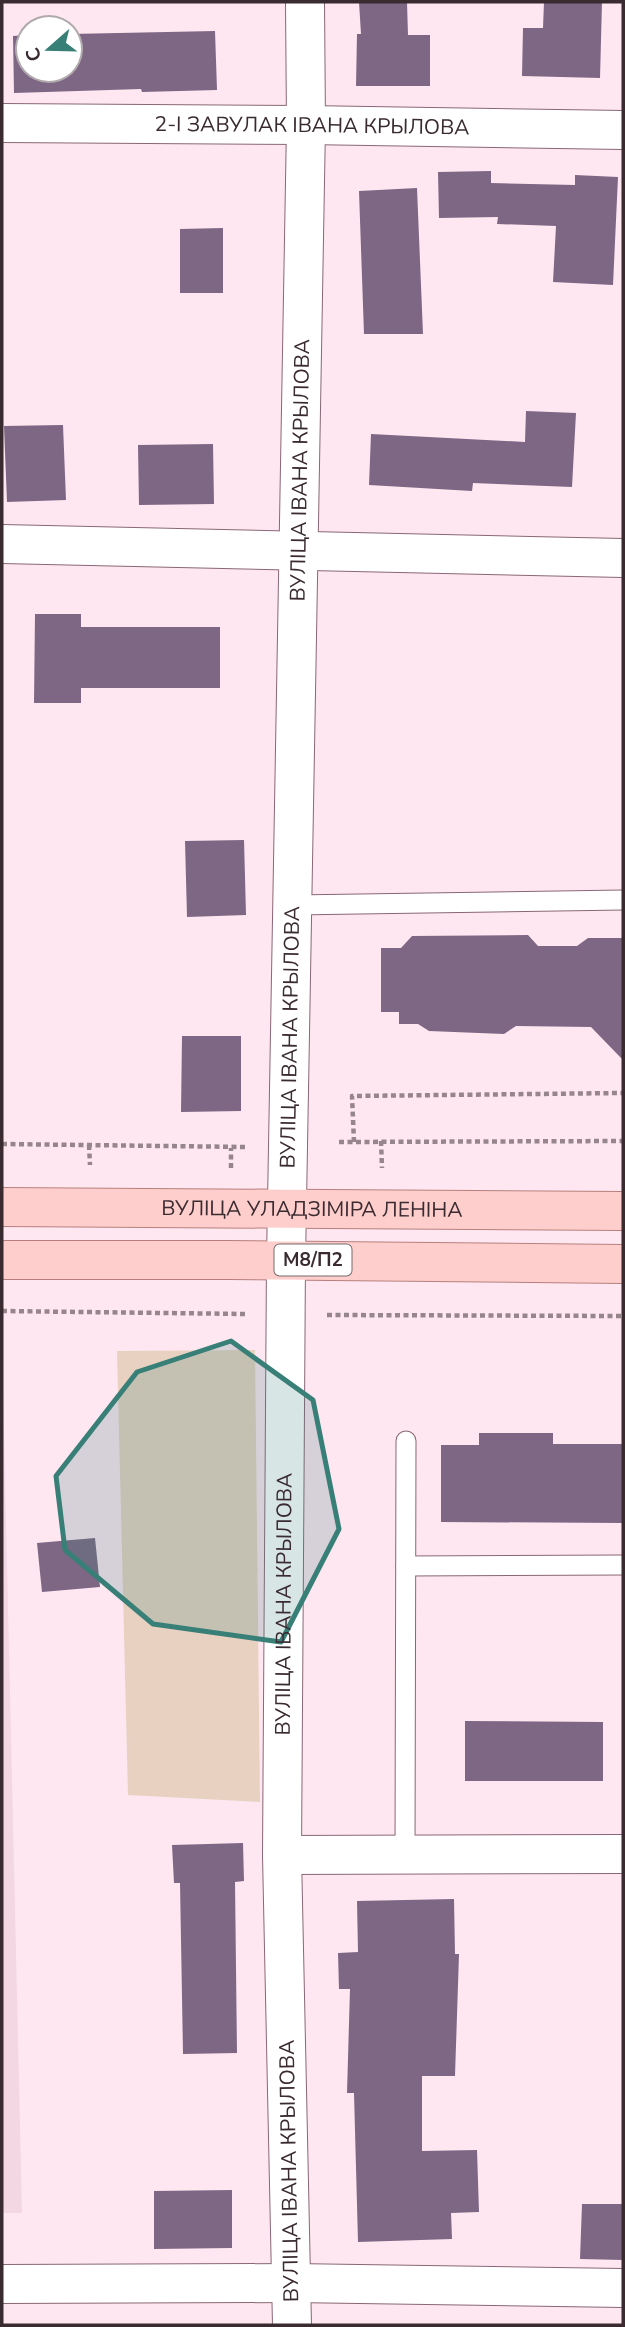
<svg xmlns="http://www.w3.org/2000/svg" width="625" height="2327" font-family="'Nunito Sans',sans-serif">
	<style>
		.built { fill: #f3d7e3 }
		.green { fill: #e8d1c1 }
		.building { fill: #7d6784 }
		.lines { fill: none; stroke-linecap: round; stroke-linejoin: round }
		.service-casing { stroke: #896776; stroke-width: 21 }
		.minor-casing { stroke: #896776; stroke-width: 40 }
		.tertiary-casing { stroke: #896776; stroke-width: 40 }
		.primary-casing { stroke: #b7807f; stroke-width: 40 }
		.path { stroke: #97858c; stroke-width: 4.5; stroke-dasharray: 5 3.5; stroke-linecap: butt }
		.service { stroke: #fff; stroke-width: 19 }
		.minor { stroke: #fff; stroke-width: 38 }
		.tertiary { stroke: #fff; stroke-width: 38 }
		.primary { stroke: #fdcecb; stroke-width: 38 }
		.marked { fill: #387f78; fill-opacity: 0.2; stroke: #387f78; stroke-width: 5; stroke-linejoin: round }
		.labels { text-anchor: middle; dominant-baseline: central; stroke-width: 7; stroke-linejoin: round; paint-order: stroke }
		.shield { fill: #fff; stroke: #756b6f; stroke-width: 2 }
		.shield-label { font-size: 19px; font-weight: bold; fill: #3a2b31 }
		.street-label { font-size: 21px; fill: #3a2b31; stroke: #fff }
	</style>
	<rect width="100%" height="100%" fill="#fee7f0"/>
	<path class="built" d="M2,1349l20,864h-20z"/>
	<path class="green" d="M255,1350l5,452 -132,-7 -11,-444z"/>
	<g class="building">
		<path d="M359,2h48l1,33h22v51h-74l1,-52h4z"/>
		<path d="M544,2h58l-2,76 -78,-2 1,-48h20z"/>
		<path d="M215,31l2,59 -75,2 -1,-3 -127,4 -1,-57 15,-1v35h42v-36z"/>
		<path d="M491,171v12l84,2v-10l43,2 -5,108 -60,-3 3,-56 -59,-2 1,-7 -59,1 -1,-46z"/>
		<path d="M417,188l6,146h-59l-5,-143z"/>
		<path d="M223,228v65h-43v-64z"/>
		<path d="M526,411l50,2 -4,74 -99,-4 -1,8 -103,-6 2,-51 154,8z"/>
		<path d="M63,425l3,75 -59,2 -3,-76z"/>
		<path d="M213,444l1,60 -75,1 -1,-60z"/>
		<path d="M35,614h46v13h139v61h-139v15h-47z"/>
		<path d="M244,840l2,75 -59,2 -2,-76z"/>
		<path d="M528,935l10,11h39l11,-8h35v122l-32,-33 -75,-1 -12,8 -75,-3 -11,-7h-19v-12h-18v-64h20l11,-12z"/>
		<path d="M182,1036h59v75l-60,1z"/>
		<path d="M479,1433h74v11h70v79l-182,-1v-77h38z"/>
		<path d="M95,1538l5,49 -58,5 -5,-49z"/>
		<path d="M465,1721l138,1v59h-138z"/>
		<path d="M243,1843l1,38 -9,1 2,171 -54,1 -3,-171h-6l-2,-38z"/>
		<path d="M454,1899l1,55h4l-4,122h-33v75l55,-1 2,62 -28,1 1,26 -94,3 -4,-149h-7l3,-104h-11l-1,-36 20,-1 -1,-51z"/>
		<path d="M232,2190v58l-78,1v-58z"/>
		<path d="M582,2204h41v56l-43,-1z"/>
	</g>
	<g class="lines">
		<g class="service-casing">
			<g id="service">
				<path d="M293,905l330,-5"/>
				<path d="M406,1566l217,-1"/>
				<path d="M405,1856l1,-415"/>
			</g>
		</g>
		<g class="minor-casing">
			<g id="minor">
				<path id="s1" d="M2,123l304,2 317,5"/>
				<path d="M2,544l621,14"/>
				<path d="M282,1855l341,-1"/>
				<path d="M2,2284l290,-1 331,5"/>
			</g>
		</g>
		<g class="tertiary-casing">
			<g id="tertiary">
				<path id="s2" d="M292,2325l-10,-470 4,-595 20,-1135 -1,-123"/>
			</g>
		</g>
		<g class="primary-casing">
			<g id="primary">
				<path id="s3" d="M2,1207l621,4"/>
				<path d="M2,1260h226l395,4"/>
			</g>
		</g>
		<g class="path">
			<path d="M381,1141l1,27"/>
			<path d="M339,1142l284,-1"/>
			<path d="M354,1142l-2,-46 271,-3"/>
			<path d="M2,1144l244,3"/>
			<path d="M89,1145l1,20"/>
			<path d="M231,1168v-20"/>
			<path d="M2,1311l244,3"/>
			<path d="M327,1315l296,1"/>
		</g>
		<use href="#service" class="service"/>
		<use href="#minor" class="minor"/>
		<use href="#tertiary" class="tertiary"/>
		<use href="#primary" class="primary"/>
	</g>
	<path class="marked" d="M231,1341l82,59 26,129 -58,113 -128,-18 -88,-74 -9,-74 81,-104z"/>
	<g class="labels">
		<rect class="shield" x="274.5" y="1244.5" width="77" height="31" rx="5"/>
		<g class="shield-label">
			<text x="313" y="1260">М8/П2</text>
		</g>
		<g class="street-label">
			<text stroke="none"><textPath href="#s1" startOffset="310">2-І ЗАВУЛАК ІВАНА КРЫЛОВА</textPath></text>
			<text stroke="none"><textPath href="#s2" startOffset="1855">ВУЛІЦА ІВАНА КРЫЛОВА</textPath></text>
			<text stroke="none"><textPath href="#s2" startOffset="1288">ВУЛІЦА ІВАНА КРЫЛОВА</textPath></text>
			<text stroke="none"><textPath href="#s3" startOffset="310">ВУЛІЦА УЛАДЗІМІРА ЛЕНІНА</textPath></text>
			<text stroke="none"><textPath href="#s2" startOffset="721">ВУЛІЦА ІВАНА КРЫЛОВА</textPath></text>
			<text transform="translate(289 2171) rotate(-91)">ВУЛІЦА ІВАНА КРЫЛОВА</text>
		</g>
	</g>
	<rect width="625" height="2327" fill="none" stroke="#3a2b31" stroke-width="7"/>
	<g transform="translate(49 49) rotate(250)"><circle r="33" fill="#ffffff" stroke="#b0aaad" stroke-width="2"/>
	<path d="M0-5L12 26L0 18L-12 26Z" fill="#387f78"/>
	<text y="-10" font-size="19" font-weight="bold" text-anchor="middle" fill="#3a2b31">С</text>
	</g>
</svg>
